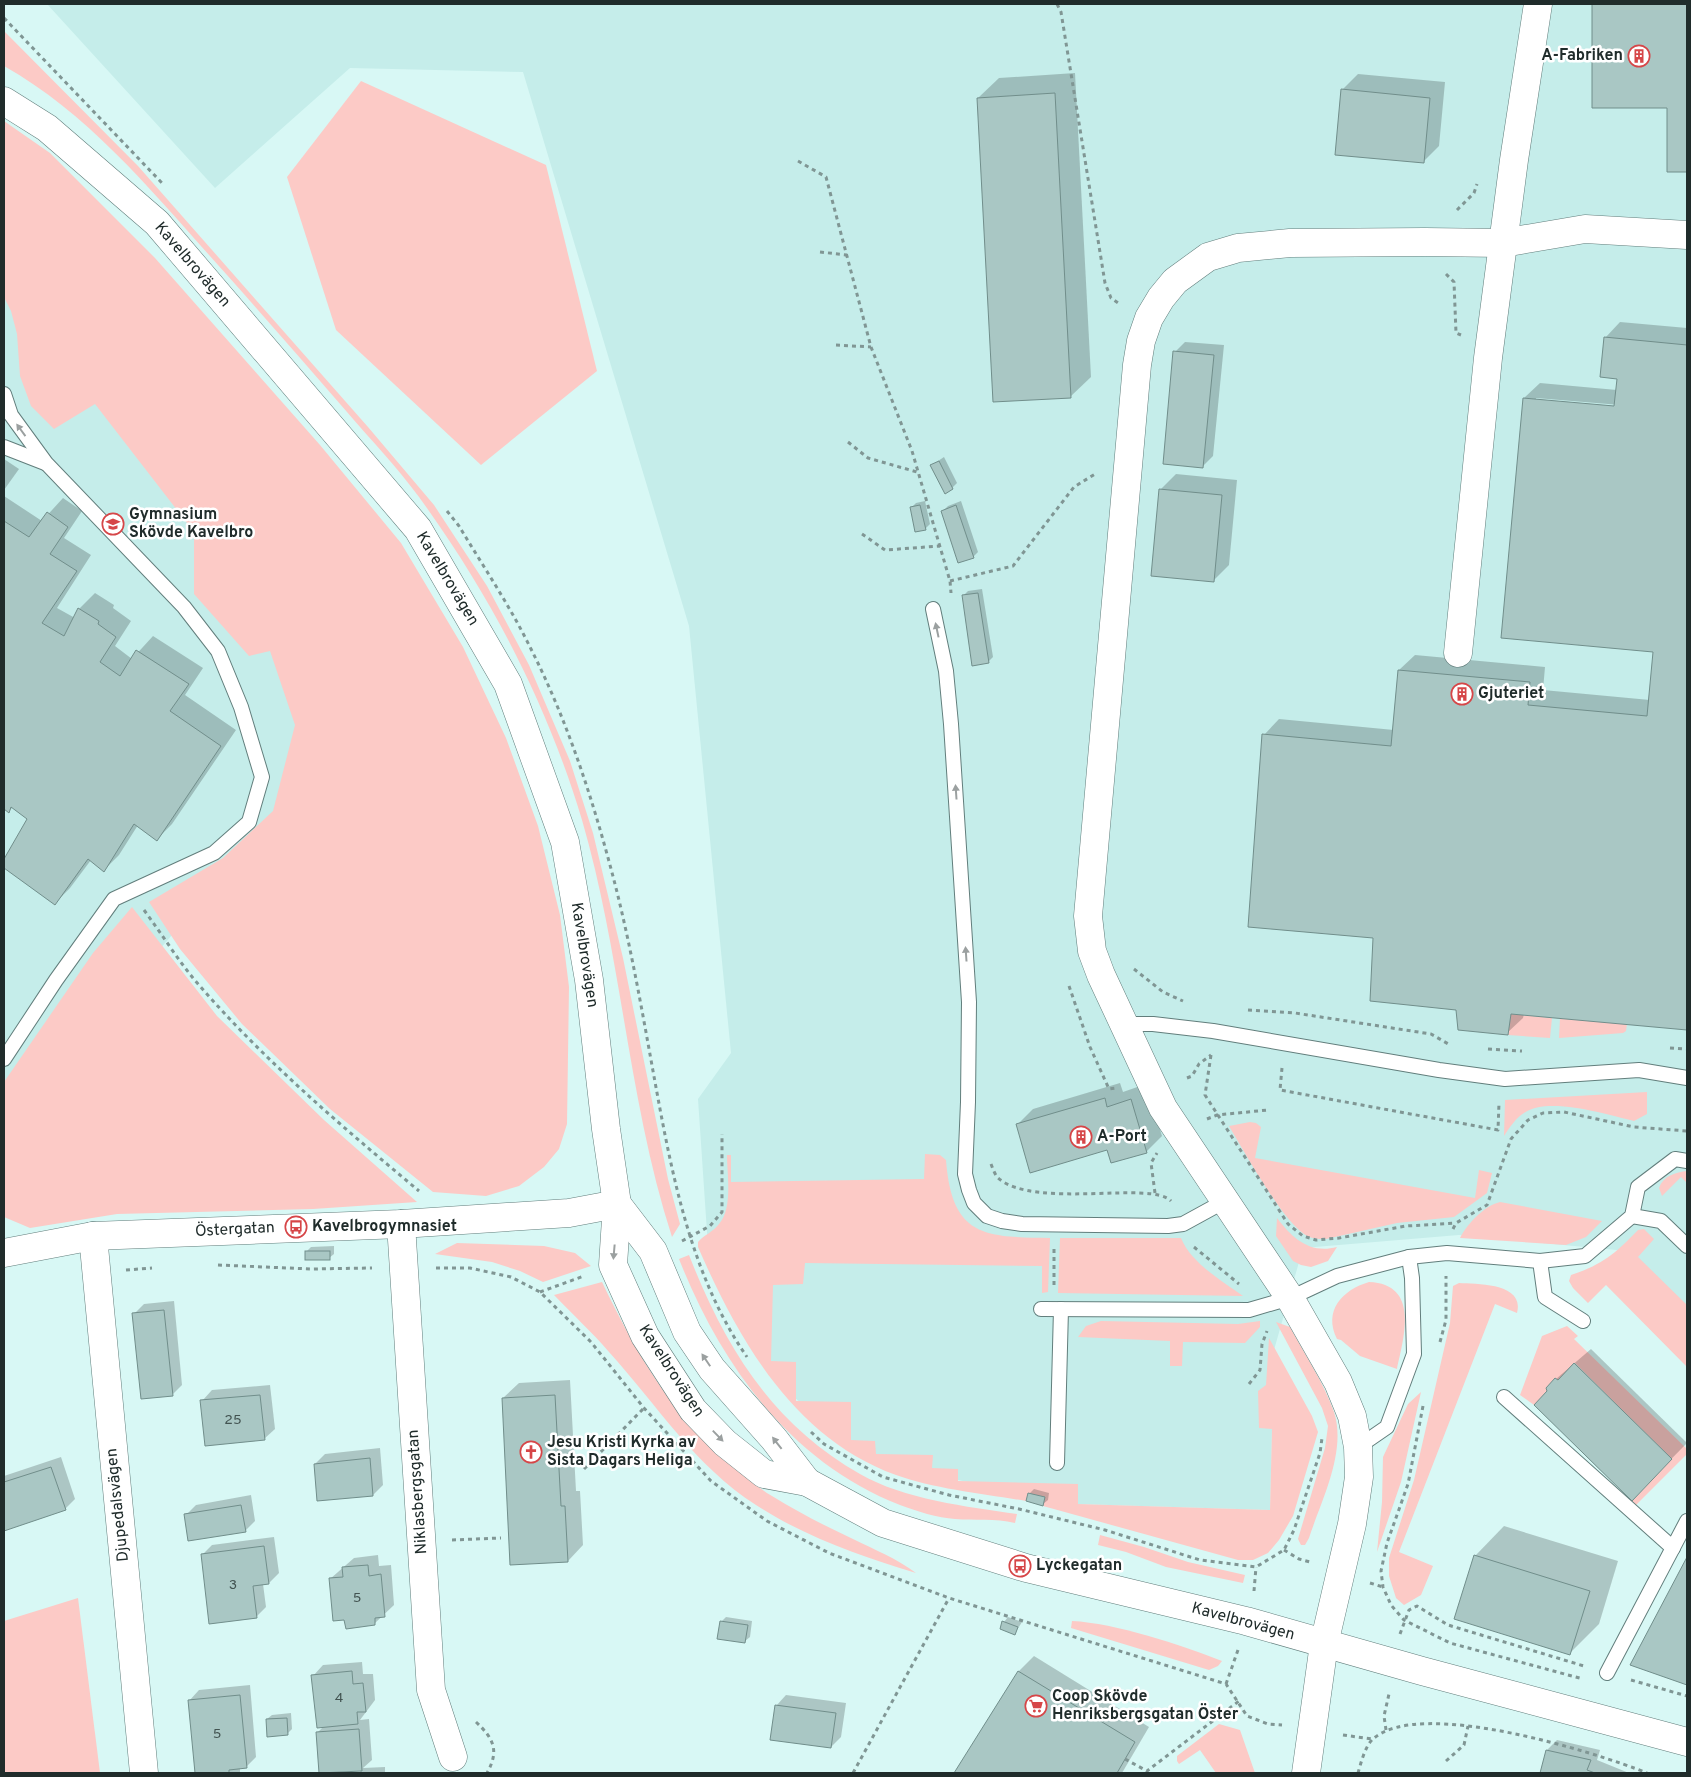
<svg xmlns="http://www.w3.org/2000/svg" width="1691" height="1777" font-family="Overpass,sans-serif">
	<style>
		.built { fill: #c5edea }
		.green { fill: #fccac6 }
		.shadow { fill: #0003; fill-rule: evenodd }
		.building { fill: #a9c7c4; stroke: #718e8b }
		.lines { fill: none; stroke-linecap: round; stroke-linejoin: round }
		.lane-casing { stroke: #627e7c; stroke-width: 16 }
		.street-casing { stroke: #627e7c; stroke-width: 29 }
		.secondary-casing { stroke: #627e7c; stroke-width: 29 }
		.path { stroke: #809694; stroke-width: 3; stroke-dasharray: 4 4; stroke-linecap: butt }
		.lane { stroke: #fff; stroke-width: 14 }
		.street { stroke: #fff; stroke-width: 28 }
		.secondary { stroke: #fff; stroke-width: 28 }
		.oneway { fill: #9ba0a0 }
		.labels { text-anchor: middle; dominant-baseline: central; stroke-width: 5; stroke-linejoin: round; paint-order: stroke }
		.number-label { font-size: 14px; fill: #425351 }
		.poi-label { font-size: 16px; font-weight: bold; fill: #202c2b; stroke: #fff; text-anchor: start }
		.street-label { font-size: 16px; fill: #202c2b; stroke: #fff }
	</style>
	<rect width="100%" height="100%" fill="#d8f8f5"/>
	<g class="built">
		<path d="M47,4h1640v1308l-60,-61 -168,-16 -156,13 -29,102 -4,160 -192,-6 -210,-42 -99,-87 -61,-128 -10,-148 33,-46 -42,-427 -166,-554 -173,-4 -135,120z"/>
		<path d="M4,226l313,480 -41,109 -272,314z"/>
	</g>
	<g class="green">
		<path d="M4,31l134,135 230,261 66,78 53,81 42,79 41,96 23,72 30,125 45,221 12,45 -8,13c-44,-136 -50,-280 -90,-417 -35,-117 -91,-224 -163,-323 -22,-30 -48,-57 -72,-85 -40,-46 -80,-92 -120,-137 -69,-76 -133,-158 -223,-209z"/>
		<path d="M361,81l185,84 51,206 -116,94 -145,-135 -49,-153z"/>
		<path d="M4,121l46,32 105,105 165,187 81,98 62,104 43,91 32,88 22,89 9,72 -2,137 -8,25 -15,18 -25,19 -33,10 -53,-4 -103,-83 -88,-85 -62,-75 -31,-47 74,-44 50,-47 22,-86 -25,-74 -21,5 -55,-62v-62l-99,-128 -41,25 -23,-23 -11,-30 -3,-42 -6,-23 -7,-14z"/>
		<path d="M132,907l85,109 107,104 93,82 -104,7 -196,5 -87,14 -26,-11v-135l89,-129z"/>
		<path d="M1511,1014l41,4 -2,20 -42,-3z"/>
		<path d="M1560,1018l67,6 -1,7 -3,2 -64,5z"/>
		<path d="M1647,1092v22l-13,7c-27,-6 -85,-25 -110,-8 -8,5 -15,15 -20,23l1,-36z"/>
		<path d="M1250,1122l6,1 5,4 -6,31 220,40 4,-28 13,3 -5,20 -33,24 -57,6 -71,16c-8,0 -15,0 -22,-5 -23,-16 -59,-81 -75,-108z"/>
		<path d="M925,1154l15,1 6,5c6,77 38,77 104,78l-2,54 -6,1v-27l-237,-3 -2,21 -30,1 -2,76 25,1v39l55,1v38l24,1 1,13 57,1 -1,13 26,1v12l120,3v20l192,6 2,-81 -13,-1 -1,-37 8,-6 3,-47 43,78 6,16 -25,84 -14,24 -11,13 -15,7h-15l-195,-54 2,-9 -17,-4 -2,8c-40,-7 -92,-12 -130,-26 -102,-37 -157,-134 -198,-228v-5c6,-7 15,-10 21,-18 14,-16 8,-49 8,-69h4v27l193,-3z"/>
		<path d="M1687,1171v12l-6,-6 -19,19 -3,-8c4,-12 17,-16 28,-17z"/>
		<path d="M1500,1202l102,19 -16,16 -20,8 -106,-7c7,-14 24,-32 40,-36z"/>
		<path d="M1277,1218c16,21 33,36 60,29l-9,14 -17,6 -10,-2 -8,-4 -17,-25z"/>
		<path d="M1644,1229l10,10 -16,18 49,48v62l-81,-82 -18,18 -15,-15 -4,-7 2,-6c31,-10 45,-22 67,-45z"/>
		<path d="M1060,1238h121c10,25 41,43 62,58l-185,-3z"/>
		<path d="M457,1243l87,3 31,7 16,13 -48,16 -23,-11 -28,-9 -57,-8z"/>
		<path d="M689,1255c36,92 83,169 171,219 43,25 108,33 157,40l-2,9c-20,-5 -40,-2 -60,-4 -17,-1 -39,-8 -55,-14 -110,-43 -179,-140 -221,-246z"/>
		<path d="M602,1282c36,75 73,139 140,191 10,8 19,17 30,23 26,16 53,30 81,43 22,11 43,19 63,34 -55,-17 -111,-36 -160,-68 -61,-39 -99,-100 -147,-153 -17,-20 -37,-38 -55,-57z"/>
		<path d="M1369,1282c51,2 35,55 28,87l-37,-13 -19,-16 -4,-1c-14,-28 5,-49 32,-57z"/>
		<path d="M1459,1283c19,1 66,0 58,30l-22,-9 -96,248 34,14 -12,29 -17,10 -8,-7 -7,-22v-18l25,-78 36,-157 3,-37z"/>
		<path d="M1101,1321l137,3 22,-3v6l-15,16 -62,-1 -1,24h-12v-25l-92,-4 8,-11z"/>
		<path d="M1276,1322l14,5c15,28 34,56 44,85 13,40 -13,89 -25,126l-4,7h-4l-3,-6 27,-91 3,-22 -6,-18z"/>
		<path d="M1567,1326l11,10 -4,3 113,110v5l-51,51 -4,-4 40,-42 -97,-96 -41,42 -14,-10 22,-59z"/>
		<path d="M1421,1392l-20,90 -24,70 5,-50 1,-45 25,-53z"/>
		<path d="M1100,1535l44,12 44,15 57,13 -2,8 -77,-16 -40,-15 -28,-7z"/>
		<path d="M78,1598l22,175h-96v-152z"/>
		<path d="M1072,1621c43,2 109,24 150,40l-4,5 -9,4 -138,-42z"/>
		<path d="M1219,1724l21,6 15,43h-39l-16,-23 -21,14 -2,-3v-5z"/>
	</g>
	<g class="shadow">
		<path d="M1593,4h94v167h-18l-1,-64h-75z"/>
		<path d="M1075,73l16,304 -21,20 -92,-299 21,-20z"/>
		<path d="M1358,74l87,8 -6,64 -15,15 -82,-71z"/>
		<path d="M1620,322l67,6v701l-163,-15 -1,4 -16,15 -50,-24 -83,-73 -110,-201 15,-16 115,11 5,-60 16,-15 130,12 -2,23 107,10 5,-49 -131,-253 16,-15 77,7 1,-12 -13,-40zM1536,398l84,7v3l-84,-8z"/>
		<path d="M1185,342l39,3 -11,111 -10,10 -28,-114z"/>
		<path d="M944,457l13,26 -5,5 -20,-23z"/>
		<path d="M4,459l15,10 -15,21z"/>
		<path d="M1176,474l61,6 -8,85 -16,16 -52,-92z"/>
		<path d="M4,496l38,25 21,-23 19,13 -18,27 27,17 -34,53 18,10 4,-9 16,-16 19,12 -1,3 18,13 -16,25 17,13 21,-23 50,32 -18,27 51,35 -64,94 -15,15 -19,-14 -19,30 -15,15 -13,-10 -21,28 -15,15 -51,-36v-6l25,-42 -16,-12 -4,4 -5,-3z"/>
		<path d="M925,501l5,23 -5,5 -14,-21 5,-5z"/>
		<path d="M961,501l17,51 -5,5 -30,-46 5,-5z"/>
		<path d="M982,589l11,68 -5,5 -25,-66 5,-5z"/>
		<path d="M1120,1083l3,9 23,-8 16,52 -16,16 -38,-3 -91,-24 16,-16z"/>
		<path d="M334,1246v8l-5,4 -23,-6 5,-5z"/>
		<path d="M174,1301l8,84 -10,10 -38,-81 10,-10z"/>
		<path d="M1591,1349l96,94 -55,56 -83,-108 7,-12z"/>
		<path d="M570,1380l6,111h4l3,54 -15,16 -65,-163 16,-15z"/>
		<path d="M270,1385l5,44 -11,10 -62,-38 10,-11z"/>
		<path d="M380,1448l3,37 -10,10 -54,5 -4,-36 10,-10z"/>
		<path d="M61,1457l14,42 -10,10 -61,20v-53z"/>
		<path d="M1034,1489l15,4 -1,7 -5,4 -14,-10z"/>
		<path d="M251,1495l4,26 -10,10 -59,-16 10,-10z"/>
		<path d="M1504,1526l114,35 -19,63 -29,29 -95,-97z"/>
		<path d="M274,1537l5,36 -10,10 -6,1 3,23 -10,10 -54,-62 10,-10z"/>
		<path d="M378,1555l1,11 12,-1 3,40 -20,19 -44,-45 24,-21z"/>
		<path d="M1687,1560v123h-1l-54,-19z"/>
		<path d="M726,1617l26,4 -2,16 -5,4 -24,-19z"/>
		<path d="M1008,1617l14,5 -7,11 -11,-11z"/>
		<path d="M1034,1656l115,71 -27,46h-166l63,-102z"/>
		<path d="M362,1662l1,12h10l2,26 -15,20 9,-1 3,41 -9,8 22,-1v6h-27l4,-3 -42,2 -2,-40 6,-6 -11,-50 10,-11z"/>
		<path d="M250,1685l6,72 -10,10 -6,1v5h-44l-7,-72 10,-11z"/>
		<path d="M786,1695l60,8 -5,34 -10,10 -55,-41z"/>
		<path d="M291,1713l1,16 -5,5 -20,-15 5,-4z"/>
		<path d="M1557,1740l43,10 -3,10 32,13h-88l6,-23z"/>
	</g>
	<g class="building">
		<path d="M1592,4h95v168h-20v-64h-75z"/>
		<path d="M1341,89l89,9 -6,65 -89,-8z"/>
		<path d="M1055,93l16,305 -78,4 -16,-304z"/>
		<path d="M1604,337l83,8v685l-176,-16 -3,21 -50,-5 -2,-20 -86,-9 3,-63 -125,-11 14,-193 129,12 7,-76 132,12 -2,23 119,11 6,-64 -152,-14 22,-240 91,8 3,-27 -17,-2z"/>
		<path d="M1173,351l41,4 -11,113 -40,-4z"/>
		<path d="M939,461l14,28 -8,5 -15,-29z"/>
		<path d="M1159,489l63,6 -8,87 -63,-6z"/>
		<path d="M920,505l6,25 -11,2 -5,-25z"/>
		<path d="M956,505l18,53 -16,5 -17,-52z"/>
		<path d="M47,512l21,15 -18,27 27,17 -35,52 22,13 14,-28 21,13 -1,3 18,13 -16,25 20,14 16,-26 53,34 -19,27 51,35 -64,95 -23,-17 -30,48 -16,-13 -33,46 -51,-37v-9l23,-40 -16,-12 -2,6 -5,-4v-288l25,16z"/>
		<path d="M978,593l11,70 -17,3 -10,-71z"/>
		<path d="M1105,1098l2,9 24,-8 16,54 -36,10 -4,-13 -77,23 -14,-49z"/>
		<rect x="305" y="1251" width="25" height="9"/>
		<path d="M164,1310l9,86 -32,3 -9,-86z"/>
		<path d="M1574,1363l98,96 -40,42 -98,-96 13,-14 -1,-3 9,-10 3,2z"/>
		<path d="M260,1395l5,45 -60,6 -5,-46z"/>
		<path d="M555,1395l6,111h4l3,56 -58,3 -8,-167z"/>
		<path d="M370,1458l3,38 -56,5 -3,-37z"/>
		<path d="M51,1467l15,43 -62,21v-49z"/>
		<path d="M1028,1493l17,4 -2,9 -17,-5z"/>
		<path d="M241,1505l5,27 -58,9 -4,-27z"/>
		<path d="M264,1546l5,38 -16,2 4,32 -48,6 -8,-70z"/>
		<path d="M1474,1555l116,36 -20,64 -116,-36z"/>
		<path d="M1687,1557v128l-57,-20z"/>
		<path d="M368,1565l1,11 12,-2 4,43 -10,1v7l-29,4 -2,-9 -11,1 -4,-43 14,-1 -1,-10z"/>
		<path d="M720,1621l28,4 -3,18 -28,-4z"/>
		<path d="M1002,1621l16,6 -3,8 -15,-6z"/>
		<path d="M352,1671l1,13 10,-1 3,29h-9l1,12 -41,4 -6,-53z"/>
		<path d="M1018,1671l117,71 -18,31h-163z"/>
		<path d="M240,1695l7,73 -18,2v3h-34l-7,-73z"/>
		<path d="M775,1705l61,8 -5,35 -61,-8z"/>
		<path d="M287,1718l1,17 -21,2 -1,-18z"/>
		<path d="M359,1729l3,42 -43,2 -3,-41z"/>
		<path d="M1546,1750l45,10 -4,10 8,3h-55z"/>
	</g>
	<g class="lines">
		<g class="lane-casing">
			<g id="lane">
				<path d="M4,394l7,21 35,48 138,144 34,44 23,56 21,70 -13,45 -35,31 -100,46 -58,81 -52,79"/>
				<path d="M4,447l41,16"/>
				<path d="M933,609l13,62 5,53 18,278 -1,100 -3,72 4,16 5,13 13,13 15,5 20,3 146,2 15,-2 42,-23"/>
				<path d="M1123,1024h30l60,7 226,39 66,9 134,-9 48,8"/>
				<path d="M1632,1216l29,5 26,25"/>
				<path d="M1540,1261l5,36 38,24"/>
				<path d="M1041,1309l208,1 41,-12 47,-22 72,-19 38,-4 93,8 45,-5 47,-40 6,-29 37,-28 12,2"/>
				<path d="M1504,1397l169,151"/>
				<path d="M1358,1447l29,-20 27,-73 -2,-76 -3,-21"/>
				<path d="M1057,1463l4,-154"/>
				<path d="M1607,1673l80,-152"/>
			</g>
		</g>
		<g class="street-casing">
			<g id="street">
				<path d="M1458,653l30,-295 26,-198 24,-156"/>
				<path d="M401,1224l30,466 22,67"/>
				<path d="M93,1236l51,537"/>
				<path d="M1324,1644l28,-120 7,-47 -1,-30 -6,-31 -14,-34 -48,-84 -127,-190 -62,-133 -9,-24 -4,-35 49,-551 4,-24 8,-23 12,-20 14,-17 33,-24 30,-9 52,-5 135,-1 78,1 82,-14 102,6"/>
			</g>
		</g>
		<g class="secondary-casing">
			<g id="secondary">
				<path d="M4,101l43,27 110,95 261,306 90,155 57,158 24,138 17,149 11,75 -4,61 32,71 48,74 32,33 39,31 43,8 76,41 143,45 220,53 176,50 265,71"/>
				<path d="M617,1204l36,47 34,81 25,37 62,70 33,43"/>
				<path d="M4,1253l89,-17 308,-12 168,-11 48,-9"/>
				<path d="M1306,1773l18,-129"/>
			</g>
		</g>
		<g class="path">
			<path d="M1057,4l4,8 44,271 6,15 10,7"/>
			<path d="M4,18l158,165"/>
			<path d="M798,161l28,16 45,170 41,104 38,130 1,12"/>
			<path d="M1457,210l17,-17 3,-9"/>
			<path d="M820,252l27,3"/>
			<path d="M1446,274l8,8 2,51 5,2"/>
			<path d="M836,345l35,2"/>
			<path d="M848,442l20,16 49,14"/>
			<path d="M447,511l12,15c24,40 51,80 72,123 38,75 64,157 85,239 15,60 26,122 37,183 18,98 36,202 94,286"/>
			<path d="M862,534l23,16 55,-4"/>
			<path d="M950,581l63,-15 61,-79 21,-13"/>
			<path d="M144,910c17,23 32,47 49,68 67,79 146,146 226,213"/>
			<path d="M1134,969l29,23 20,9"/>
			<path d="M1069,986l21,61 19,42 7,-1"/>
			<path d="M1248,1010l47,3 136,21 19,11"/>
			<path d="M1670,1048l17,1"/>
			<path d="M1488,1049l34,2"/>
			<path d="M1211,1055l-6,40 83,129 15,12 13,4 23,-2 67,-12 50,-3"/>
			<path d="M1282,1068l-2,22 218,40 1,-27"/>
			<path d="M1187,1078l5,-2 7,-12 12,-9"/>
			<path d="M1207,1119l10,-4 51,-5"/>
			<path d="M991,1164c2,5 4,11 7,14 37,32 154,2 173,23"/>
			<path d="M1155,1193l-4,-30 6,-10"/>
			<path d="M1453,1229l3,-6 31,-18 24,-66 17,-19 15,-7 21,-1 70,15 53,4"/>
			<path d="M682,1241l28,-15 12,-14v-78"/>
			<path d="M1194,1247l45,37"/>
			<path d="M218,1265l93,4 61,-1"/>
			<path d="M436,1268h34l41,9 29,15 51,50 53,66 67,73 56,40 62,32 120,45 277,86 21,32 21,8 14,1"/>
			<path d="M126,1270l26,-2"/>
			<path d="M1054,1285v-36"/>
			<path d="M540,1292l44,-16"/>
			<path d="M1440,1342l6,-22v-44"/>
			<path d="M1249,1384l11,-14 2,-26 5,-13"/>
			<path d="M1423,1406l-15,78 -21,59 -6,28 2,16 8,18 13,15 46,23 133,36"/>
			<path d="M811,1432l13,12 59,33 66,18 70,14 86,21 95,30 56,7 28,-17 10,-20 26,-77 2,-15"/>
			<path d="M584,1469l60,-61"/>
			<path d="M452,1540l49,-2"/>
			<path d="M1284,1550l15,9 11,3"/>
			<path d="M1370,1583l13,4"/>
			<path d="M1254,1591l2,-24"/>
			<path d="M1400,1634l9,-24 8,-4 31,19 136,41"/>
			<path d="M1631,1680l56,16"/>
			<path d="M1226,1684l12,-34"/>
			<path d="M476,1722c17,16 24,28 11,51"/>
			<path d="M1386,1730l-2,-14 5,-22"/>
			<path d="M1343,1735l29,4"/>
			<path d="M1125,1759l22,12 92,-70"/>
			<path d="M1446,1761l18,-16 4,-19"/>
			<path d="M853,1773l96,-175"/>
			<path d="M1358,1773c3,-10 7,-27 15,-34 46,-42 222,13 274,34"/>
		</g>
		<use href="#lane" class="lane"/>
		<use href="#street" class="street"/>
		<use href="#secondary" class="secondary"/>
	</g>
	<defs><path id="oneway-solid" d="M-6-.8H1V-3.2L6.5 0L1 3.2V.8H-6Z" transform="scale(1.25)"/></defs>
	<g class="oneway">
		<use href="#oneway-solid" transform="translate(21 430) rotate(-126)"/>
		<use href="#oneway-solid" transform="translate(937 630) rotate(-102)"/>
		<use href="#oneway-solid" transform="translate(956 792) rotate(-94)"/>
		<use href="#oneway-solid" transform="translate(966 954) rotate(-94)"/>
		<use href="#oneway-solid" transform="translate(614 1252) rotate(95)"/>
		<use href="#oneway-solid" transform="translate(706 1360) rotate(-124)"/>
		<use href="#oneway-solid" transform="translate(718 1436) rotate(46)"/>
		<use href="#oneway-solid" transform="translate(777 1443) rotate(-128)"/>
	</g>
	<defs>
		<g id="building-ring" transform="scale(1.125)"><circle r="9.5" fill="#fff" stroke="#d64648" stroke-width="1.5"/><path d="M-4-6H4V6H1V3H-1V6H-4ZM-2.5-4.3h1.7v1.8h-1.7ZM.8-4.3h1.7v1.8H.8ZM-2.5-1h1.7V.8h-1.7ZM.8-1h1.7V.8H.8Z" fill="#d64648"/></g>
		<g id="school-ring" transform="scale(1.125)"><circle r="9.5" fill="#fff" stroke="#d64648" stroke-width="1.5"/><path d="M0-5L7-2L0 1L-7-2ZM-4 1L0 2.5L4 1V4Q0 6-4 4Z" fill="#d64648"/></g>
		<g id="bus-ring" transform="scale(1.125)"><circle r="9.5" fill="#fff" stroke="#d64648" stroke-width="1.5"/><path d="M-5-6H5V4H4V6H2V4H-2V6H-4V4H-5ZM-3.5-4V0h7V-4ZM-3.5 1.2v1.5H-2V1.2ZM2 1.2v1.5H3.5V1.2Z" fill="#d64648"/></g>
		<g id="church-ring" transform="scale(1.125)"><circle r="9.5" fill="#fff" stroke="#d64648" stroke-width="1.5"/><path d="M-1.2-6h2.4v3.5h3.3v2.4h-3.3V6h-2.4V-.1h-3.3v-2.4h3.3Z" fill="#d64648"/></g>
		<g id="supermarket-ring" transform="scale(1.125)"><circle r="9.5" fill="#fff" stroke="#d64648" stroke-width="1.5"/><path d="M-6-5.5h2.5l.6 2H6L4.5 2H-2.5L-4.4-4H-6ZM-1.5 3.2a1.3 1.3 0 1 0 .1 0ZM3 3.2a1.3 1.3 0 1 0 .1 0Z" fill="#d64648"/></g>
	</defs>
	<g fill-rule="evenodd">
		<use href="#building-ring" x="1639" y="56"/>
		<use href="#school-ring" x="113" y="524"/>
		<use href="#building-ring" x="1462" y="694"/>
		<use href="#building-ring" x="1081" y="1137"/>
		<use href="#bus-ring" x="296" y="1227"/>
		<use href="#church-ring" x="531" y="1452"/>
		<use href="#bus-ring" x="1020" y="1566"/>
		<use href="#supermarket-ring" x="1036" y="1706"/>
	</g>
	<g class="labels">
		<g class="number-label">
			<text x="233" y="1420">25</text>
			<text x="233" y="1585">3</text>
			<text x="357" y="1598">5</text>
			<text x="339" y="1698">4</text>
			<text x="217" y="1734">5</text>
		</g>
		<g class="poi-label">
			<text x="1623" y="56" text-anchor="end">A-Fabriken</text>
			<text x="129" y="515">Gymnasium<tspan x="129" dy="18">Skövde Kavelbro</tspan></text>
			<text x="1478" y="694">Gjuteriet</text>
			<text x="1097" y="1137">A-Port</text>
			<text x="312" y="1227">Kavelbrogymnasiet</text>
			<text x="547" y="1443">Jesu Kristi Kyrka av<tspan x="547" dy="18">Sista Dagars Heliga</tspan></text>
			<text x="1036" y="1566">Lyckegatan</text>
			<text x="1052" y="1697">Coop Skövde<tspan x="1052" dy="18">Henriksbergsgatan Öster</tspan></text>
		</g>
		<g class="street-label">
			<text transform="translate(192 265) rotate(49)">Kavelbrovägen</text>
			<text transform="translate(447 579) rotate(59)">Kavelbrovägen</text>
			<text transform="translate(584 955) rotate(81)">Kavelbrovägen</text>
			<text transform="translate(235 1230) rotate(-3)">Östergatan</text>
			<text transform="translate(671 1371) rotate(57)">Kavelbrovägen</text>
			<text transform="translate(418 1492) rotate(-94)">Niklasbergsgatan</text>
			<text transform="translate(118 1505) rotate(-96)">Djupedalsvägen</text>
			<text transform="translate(1243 1622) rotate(15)">Kavelbrovägen</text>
		</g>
	</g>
	<rect width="1691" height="1777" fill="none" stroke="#202c2b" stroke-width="10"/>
</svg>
